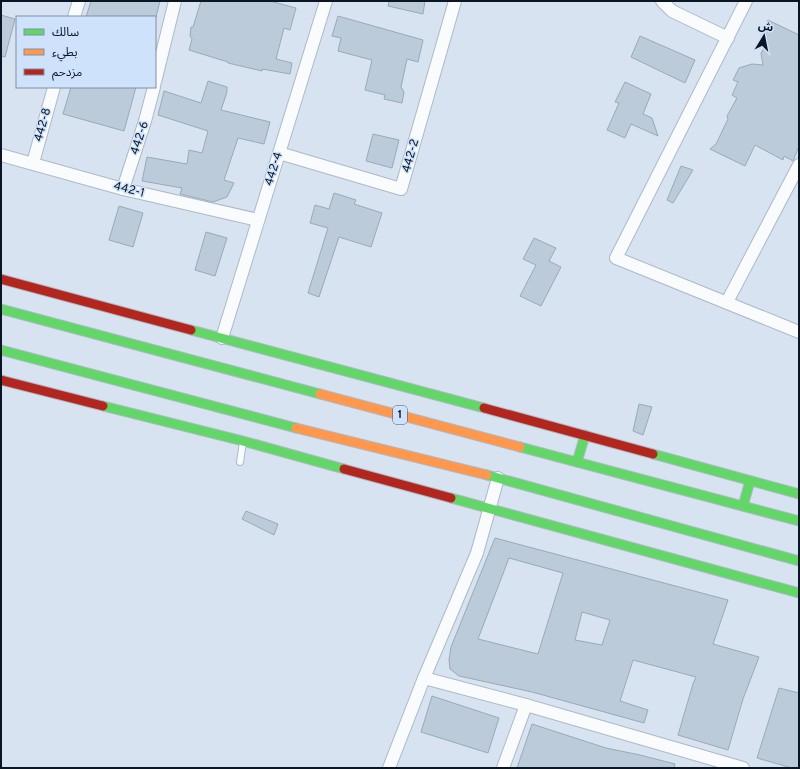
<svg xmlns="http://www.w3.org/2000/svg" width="800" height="769" font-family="Overpass,'Noto Sans Arabic',sans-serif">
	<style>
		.building { fill: #bbcbd9; stroke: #9aa9b6; fill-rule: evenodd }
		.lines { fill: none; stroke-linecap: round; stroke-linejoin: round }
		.lane-casing { stroke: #aeb9c7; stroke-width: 8 }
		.street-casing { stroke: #aeb9c7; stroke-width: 14 }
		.fast-casing { stroke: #aeb9c7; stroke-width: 11 }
		.slow-casing { stroke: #aeb9c7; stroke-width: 11 }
		.jam-casing { stroke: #aeb9c7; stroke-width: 11 }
		.lane { stroke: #f9fbfd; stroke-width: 6 }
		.street { stroke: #f9fbfd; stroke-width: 12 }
		.fast { stroke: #63d668; stroke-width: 9 }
		.slow { stroke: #ff974d; stroke-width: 9 }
		.jam { stroke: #b3261e; stroke-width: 9 }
		.labels { text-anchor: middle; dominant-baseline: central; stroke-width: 3; stroke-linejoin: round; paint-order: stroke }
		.shield { fill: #cee2fc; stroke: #455365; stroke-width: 1 }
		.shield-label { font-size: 11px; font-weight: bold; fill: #0a1624 }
		.street-label { font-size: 12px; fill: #0a1624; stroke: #cee2fc }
	</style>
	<rect width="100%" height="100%" fill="#d8e3f2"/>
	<g class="building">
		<path d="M91,1h69l-4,16h-70z"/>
		<path d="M201,1h69l26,7 -6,22 -6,-2 -8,31 16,4 -2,11 -28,-5v2l-34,-8v-1l-39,-12 3,-11 -2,-3 1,-9h2z"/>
		<path d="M389,1h36l-2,13 -35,-8z"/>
		<path d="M1,15l14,4 -10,38 -4,-1z"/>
		<path d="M338,16l85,24 -5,22 -11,-3 -6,28 3,5 -2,11 -18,-4 1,-4 -20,-5 7,-30 -34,-9 3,-13 -9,-2z"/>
		<path d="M768,20l31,15v111l-6,15 -9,-5 -1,4 -28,-15 -10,21 -35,-17 6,-5 12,-25 -1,-3 10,-18 -5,-3 6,-13 -5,-2 6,-12 13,-4 11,1 -2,-12 5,-8 -7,-3z"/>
		<path d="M640,36l55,24 -10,23 -54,-26z"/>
		<path d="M208,81l19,6v5l-6,18 49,12 -6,22 -26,-6 -14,42 10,3 -7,14 -14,5 -33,-8 2,-6 -40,-7 5,-24 40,7 2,-14 13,3 6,-22 -50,-16 6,-24 37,12z"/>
		<path d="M625,82l26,12 -8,20 9,4 6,18 -27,-12 -6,14 -18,-8 12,-27 -4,-1z"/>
		<path d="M71,87h65l-12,44 -61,-17z"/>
		<path d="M373,134l26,6 -7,28 -26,-7z"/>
		<path d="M681,166l12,4 -20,33 -6,-3z"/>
		<path d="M334,193l22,7 -2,4 28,9 -11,34 -32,-10 -20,60 -11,-4 20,-65 -18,-5 5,-18 14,4z"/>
		<path d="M119,206l24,7 -10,34 -24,-7z"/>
		<path d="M206,232l21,6 -12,38 -20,-6z"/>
		<path d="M534,238l22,10 -7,13 12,6 -20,39 -21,-10 16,-31 -13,-6z"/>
		<path d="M639,404l13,3 -9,28 -10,-4z"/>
		<path d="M246,511l32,13 -4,11 -32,-16z"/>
		<path d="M495,538l233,62 -15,44 46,13 -16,42 -15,51 -50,-15 15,-51 3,-7 -63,-17 -13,41 28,9 -4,13 -112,-31 -73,-16 -9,-7 -1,-9 2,-13zM509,558l54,15 -25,81 -60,-15zM582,612l28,8 -8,25 -27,-5z"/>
		<path d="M779,688l20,5v75h-7l-35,-10z"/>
		<path d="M432,696l67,22 -11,35 -67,-21z"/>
		<path d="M532,724l74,24 34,7 35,9 -1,4h-157z"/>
	</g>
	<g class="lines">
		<g class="lane-casing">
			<path id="lane" d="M240,462l3,-20"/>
		</g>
		<g class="street-casing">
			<g id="street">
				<path d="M662,1l10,10 56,27"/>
				<path d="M746,1l-130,257 183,74"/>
				<path d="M74,17l5,-16"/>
				<path d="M155,82l20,-81"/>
				<path d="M279,153l122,36 54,-188"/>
				<path d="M1,155l122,34 135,31"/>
				<path d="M33,163l21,-76"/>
				<path d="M123,189l22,-68 9,-34"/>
				<path d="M727,302l72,-137"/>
				<path d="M222,338l104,-337"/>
				<path d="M424,678l102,27 217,63"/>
				<path d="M389,768l35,-90 53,-125 21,-75"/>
				<path d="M503,768l23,-63"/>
			</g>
		</g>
		<g class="fast-casing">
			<g id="fast">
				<path d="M1,309l319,85"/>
				<path d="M191,330l293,78"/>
				<path d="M1,350l295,78"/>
				<path d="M103,406l140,35 101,28"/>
				<path d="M520,447l279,74"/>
				<path d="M653,454l146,40"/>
				<path d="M577,462l8,-27"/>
				<path d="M487,475l312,86"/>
				<path d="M451,498l348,95"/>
				<path d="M743,506l7,-25"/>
			</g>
		</g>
		<g class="slow-casing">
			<g id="slow">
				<path d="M320,394l200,53"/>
				<path d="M296,428l191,47"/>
			</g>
		</g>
		<g class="jam-casing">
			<g id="jam">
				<path d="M1,279l190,51"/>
				<path d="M1,380l102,26"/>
				<path d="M484,408l169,46"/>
				<path d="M344,469l107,29"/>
			</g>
		</g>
		<use href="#lane" class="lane"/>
		<use href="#street" class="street"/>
		<use href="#fast" class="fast"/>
		<use href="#slow" class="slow"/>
		<use href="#jam" class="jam"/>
	</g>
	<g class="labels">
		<rect class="shield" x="393" y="406" width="14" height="18" rx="3"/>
		<g class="shield-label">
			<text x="400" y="415">1</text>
		</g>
		<g class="street-label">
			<text transform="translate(43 125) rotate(-74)">442-8</text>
			<text transform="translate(140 138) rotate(-72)">442-6</text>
			<text transform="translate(411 156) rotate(-74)">442-2</text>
			<text transform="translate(274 169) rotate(-73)">442-4</text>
			<text transform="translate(129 190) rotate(14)">442-1</text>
		</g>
	</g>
	<rect width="800" height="769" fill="none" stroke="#0a1624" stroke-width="4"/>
	<rect x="16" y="16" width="140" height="72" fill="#cee2fc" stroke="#8090a6"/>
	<rect x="24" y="29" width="20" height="6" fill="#63d668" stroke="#8090a6"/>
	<text x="52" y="36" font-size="12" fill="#0a1624">سالك</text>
	<rect x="24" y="49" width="20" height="6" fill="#ff974d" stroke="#8090a6"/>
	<text x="52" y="56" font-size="12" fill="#0a1624">بطيء</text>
	<rect x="24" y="69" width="20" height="6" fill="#b3261e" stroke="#8090a6"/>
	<text x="52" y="76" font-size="12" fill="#0a1624">مزدحم</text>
	<g transform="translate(764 36) rotate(10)" stroke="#cee2fc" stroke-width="3" paint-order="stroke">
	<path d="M0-3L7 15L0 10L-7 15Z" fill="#0a1624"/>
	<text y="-6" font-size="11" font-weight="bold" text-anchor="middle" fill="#0a1624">ش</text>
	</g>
</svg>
